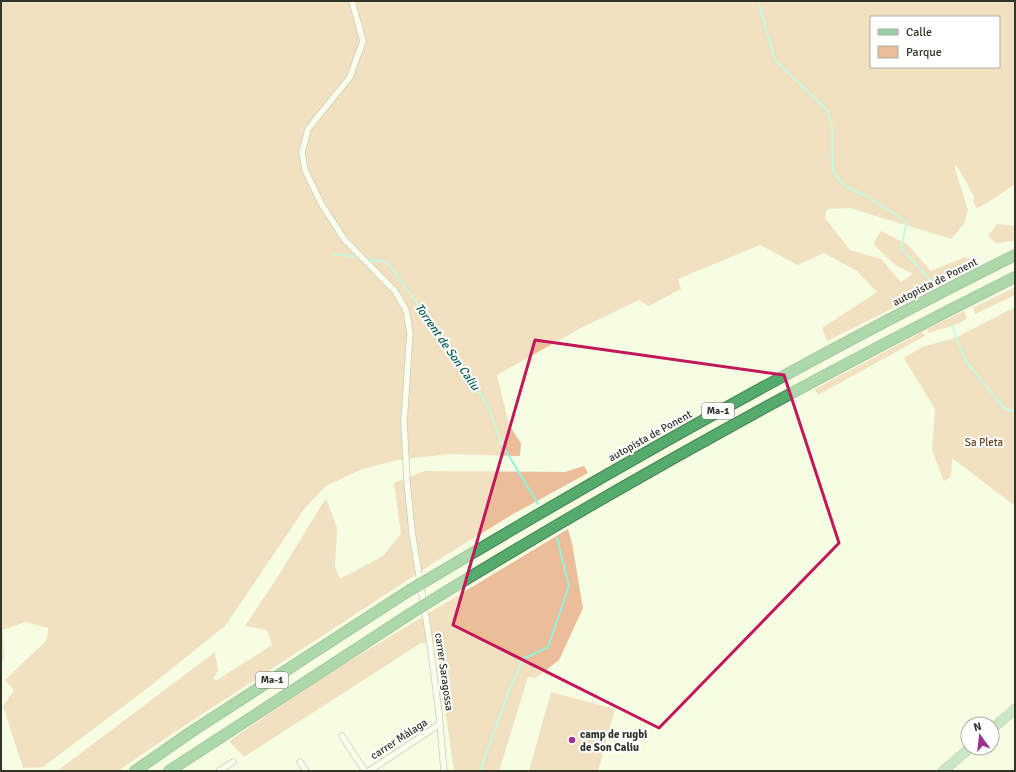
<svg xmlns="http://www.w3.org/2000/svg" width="1016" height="772" font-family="Signika,sans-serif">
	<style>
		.green { fill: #ebbe99; fill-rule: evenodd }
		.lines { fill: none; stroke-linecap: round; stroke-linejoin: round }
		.stream { stroke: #91f3e0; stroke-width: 2 }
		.street-casing { stroke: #90987e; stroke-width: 7 }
		.primary-casing { stroke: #488155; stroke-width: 10 }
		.highway-casing { stroke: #488155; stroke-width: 12 }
		.street { stroke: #fff; stroke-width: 5.5 }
		.primary { stroke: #99cda7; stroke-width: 9 }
		.highway { stroke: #55ab6c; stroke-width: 10 }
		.highway-bridge-casing { stroke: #488155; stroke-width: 12; stroke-linecap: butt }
		.highway-bridge { stroke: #55ab6c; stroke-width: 10 }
		.marked { fill: none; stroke: #c2185b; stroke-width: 3; stroke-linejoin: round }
		.poi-dot { fill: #9c3192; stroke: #fff; stroke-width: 1.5 }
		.labels { text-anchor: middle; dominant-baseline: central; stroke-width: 4; stroke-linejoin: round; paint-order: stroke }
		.shield { fill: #fff; stroke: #6f7169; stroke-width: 1 }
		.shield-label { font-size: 10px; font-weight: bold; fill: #313429 }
		.street-label { font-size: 11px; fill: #313429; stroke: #fff }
		.park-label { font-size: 11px; fill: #6d441e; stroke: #fff }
		.poi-label { font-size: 11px; font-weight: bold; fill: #313429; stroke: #fff; text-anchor: start }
		.water-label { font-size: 12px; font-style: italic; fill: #095f53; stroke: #fff }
	</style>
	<rect width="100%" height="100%" fill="#f5fde2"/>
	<g class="green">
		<path d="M1,1h1014v183c-12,8 -26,19 -38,24l-4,-6 1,-6 -19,-33v6l13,41 -4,14 -13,15 -101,-31 -23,1 -2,9 25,32 31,9 20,23 12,-8 -18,-9 -22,-21 8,-13 26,13 24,27 34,-14 15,8 -153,76 -5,-13 55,-36 -20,-21 -33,-18 -26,12 -38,-20 -82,34 3,10 -32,17 -10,-6 -58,28 -84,47 12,50 12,18 -1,13 -70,-2 -53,6 -37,10 -34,16 -21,22 -52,77 -28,41 -76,61 -106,80 -20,1 -20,-62 11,-16 -9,-10 42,-40 1,-12 -23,-6 -22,8 1,29 -3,5zM871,17h128v50h-128z"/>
		<path d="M997,224l18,2v15l-19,2 -8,-7z"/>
		<path d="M1015,287v8l-40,19 -2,-6z"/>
		<path d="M1015,307v199l-63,-48 -1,19 -7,4 -12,-31 3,-41 -31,-51 18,-11 33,-9z"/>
		<path d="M964,311l3,8 -12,6 -27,8 -1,-4z"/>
		<path d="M922,332l3,4 -107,59 -3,-6z"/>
		<path d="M584,466l4,7 -73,40 -69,42 -277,181 -51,35h-61l158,-119 3,19 -5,8 4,1 55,-35 -5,-15 -22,-4 32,-48 49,-80 11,30 -2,39 5,12 43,-23 18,-22 -7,-51 31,-12 140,1z"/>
		<path d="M568,529l4,14 11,65 -24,52 -23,18 -8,-1 -29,94h-45l-7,-49 -12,-80 -14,1 -177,114 -15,-16 94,-64z"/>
		<path d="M551,692l64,17 -17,62h-69z"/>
	</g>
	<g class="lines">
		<g class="stream">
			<path d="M758,1l17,59 52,50 5,16 1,46 12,14 23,11 39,25 -6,26 30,33"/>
			<path d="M333,254l26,3"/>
			<path d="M366,259l21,3 84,115 18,32 12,34 37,61"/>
			<path d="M952,325l13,35 39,48 11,4"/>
			<path d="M480,771l30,-83 13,-29 25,-12 21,-61 -12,-48"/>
		</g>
		<g class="street-casing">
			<g id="street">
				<path d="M352,1l11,40 -13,36 -42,52 -6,23 3,18 17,35 22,34 51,52 11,19 4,23 -6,89 3,59 5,51 17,105 10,76 5,58"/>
				<path d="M342,736l23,35"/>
				<path d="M300,762l6,9"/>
				<path d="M219,771l14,-9"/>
				<path d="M369,771l71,-47"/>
			</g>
		</g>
		<g class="primary-casing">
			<g id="primary">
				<path d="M992,729l23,-20"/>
				<path d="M943,771l27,-23"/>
			</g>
		</g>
		<g class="highway-casing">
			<g id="highway">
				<path d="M429,579c192,-115 386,-224 586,-324"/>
				<path d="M434,599c189,-116 383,-223 581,-322"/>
				<path d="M135,771l56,-39 219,-142"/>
				<path d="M169,771l241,-157"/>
			</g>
		</g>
		<use href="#street" class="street"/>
		<use href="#primary" class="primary"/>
		<use href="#highway" class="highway"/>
		<g class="highway-bridge-casing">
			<g id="highway-bridge">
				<path d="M410,590l19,-11"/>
				<path d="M410,614l24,-15"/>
			</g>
		</g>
		<use href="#highway-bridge" class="highway-bridge"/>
	</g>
	<path d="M0 0H1016V772H0ZM535,340l249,35 55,168 -180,185 -206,-103z" fill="#f5fde2" fill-opacity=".55" fill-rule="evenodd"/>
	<path class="marked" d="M535,340l249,35 55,168 -180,185 -206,-103z"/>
	<circle class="poi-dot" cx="572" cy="740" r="4"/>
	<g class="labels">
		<g class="shield">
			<rect x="702" y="403" width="32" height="16" rx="3"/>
			<rect x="256" y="672" width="32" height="16" rx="3"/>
		</g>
		<g class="shield-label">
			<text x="718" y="411">Ma-1</text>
			<text x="272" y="680">Ma-1</text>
		</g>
		<g class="street-label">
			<text transform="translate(935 282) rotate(-27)">autopista de Ponent</text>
			<text transform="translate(650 436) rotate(-29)">autopista de Ponent</text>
			<text transform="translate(444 672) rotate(82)">carrer Saragossa</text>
			<text transform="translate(399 739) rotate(-33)">carrer Màlaga</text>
		</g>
		<g class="park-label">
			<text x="984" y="442">Sa Pleta</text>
		</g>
		<g class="poi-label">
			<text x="580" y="734">camp de rugbi<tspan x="580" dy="13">de Son Caliu</tspan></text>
		</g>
		<g class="water-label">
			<text transform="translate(447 347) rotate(55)">Torrent de Son Caliu</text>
		</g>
	</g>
	<rect width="1016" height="772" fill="none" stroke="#313429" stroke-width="4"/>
	<rect x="870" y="16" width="130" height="52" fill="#ffffff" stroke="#adaea9"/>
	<rect x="878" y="29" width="20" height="6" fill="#99cda7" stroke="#adaea9"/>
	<text x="906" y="36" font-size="12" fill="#313429">Calle</text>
	<rect x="878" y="46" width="20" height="12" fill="#ebbe99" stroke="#adaea9"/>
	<text x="906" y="56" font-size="12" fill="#313429">Parque</text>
	<g transform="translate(980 736) rotate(345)"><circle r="19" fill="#ffffff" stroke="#adaea9"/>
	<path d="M0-3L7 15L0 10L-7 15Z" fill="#9c3192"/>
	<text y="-6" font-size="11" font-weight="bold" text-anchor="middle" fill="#313429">N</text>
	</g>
</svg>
